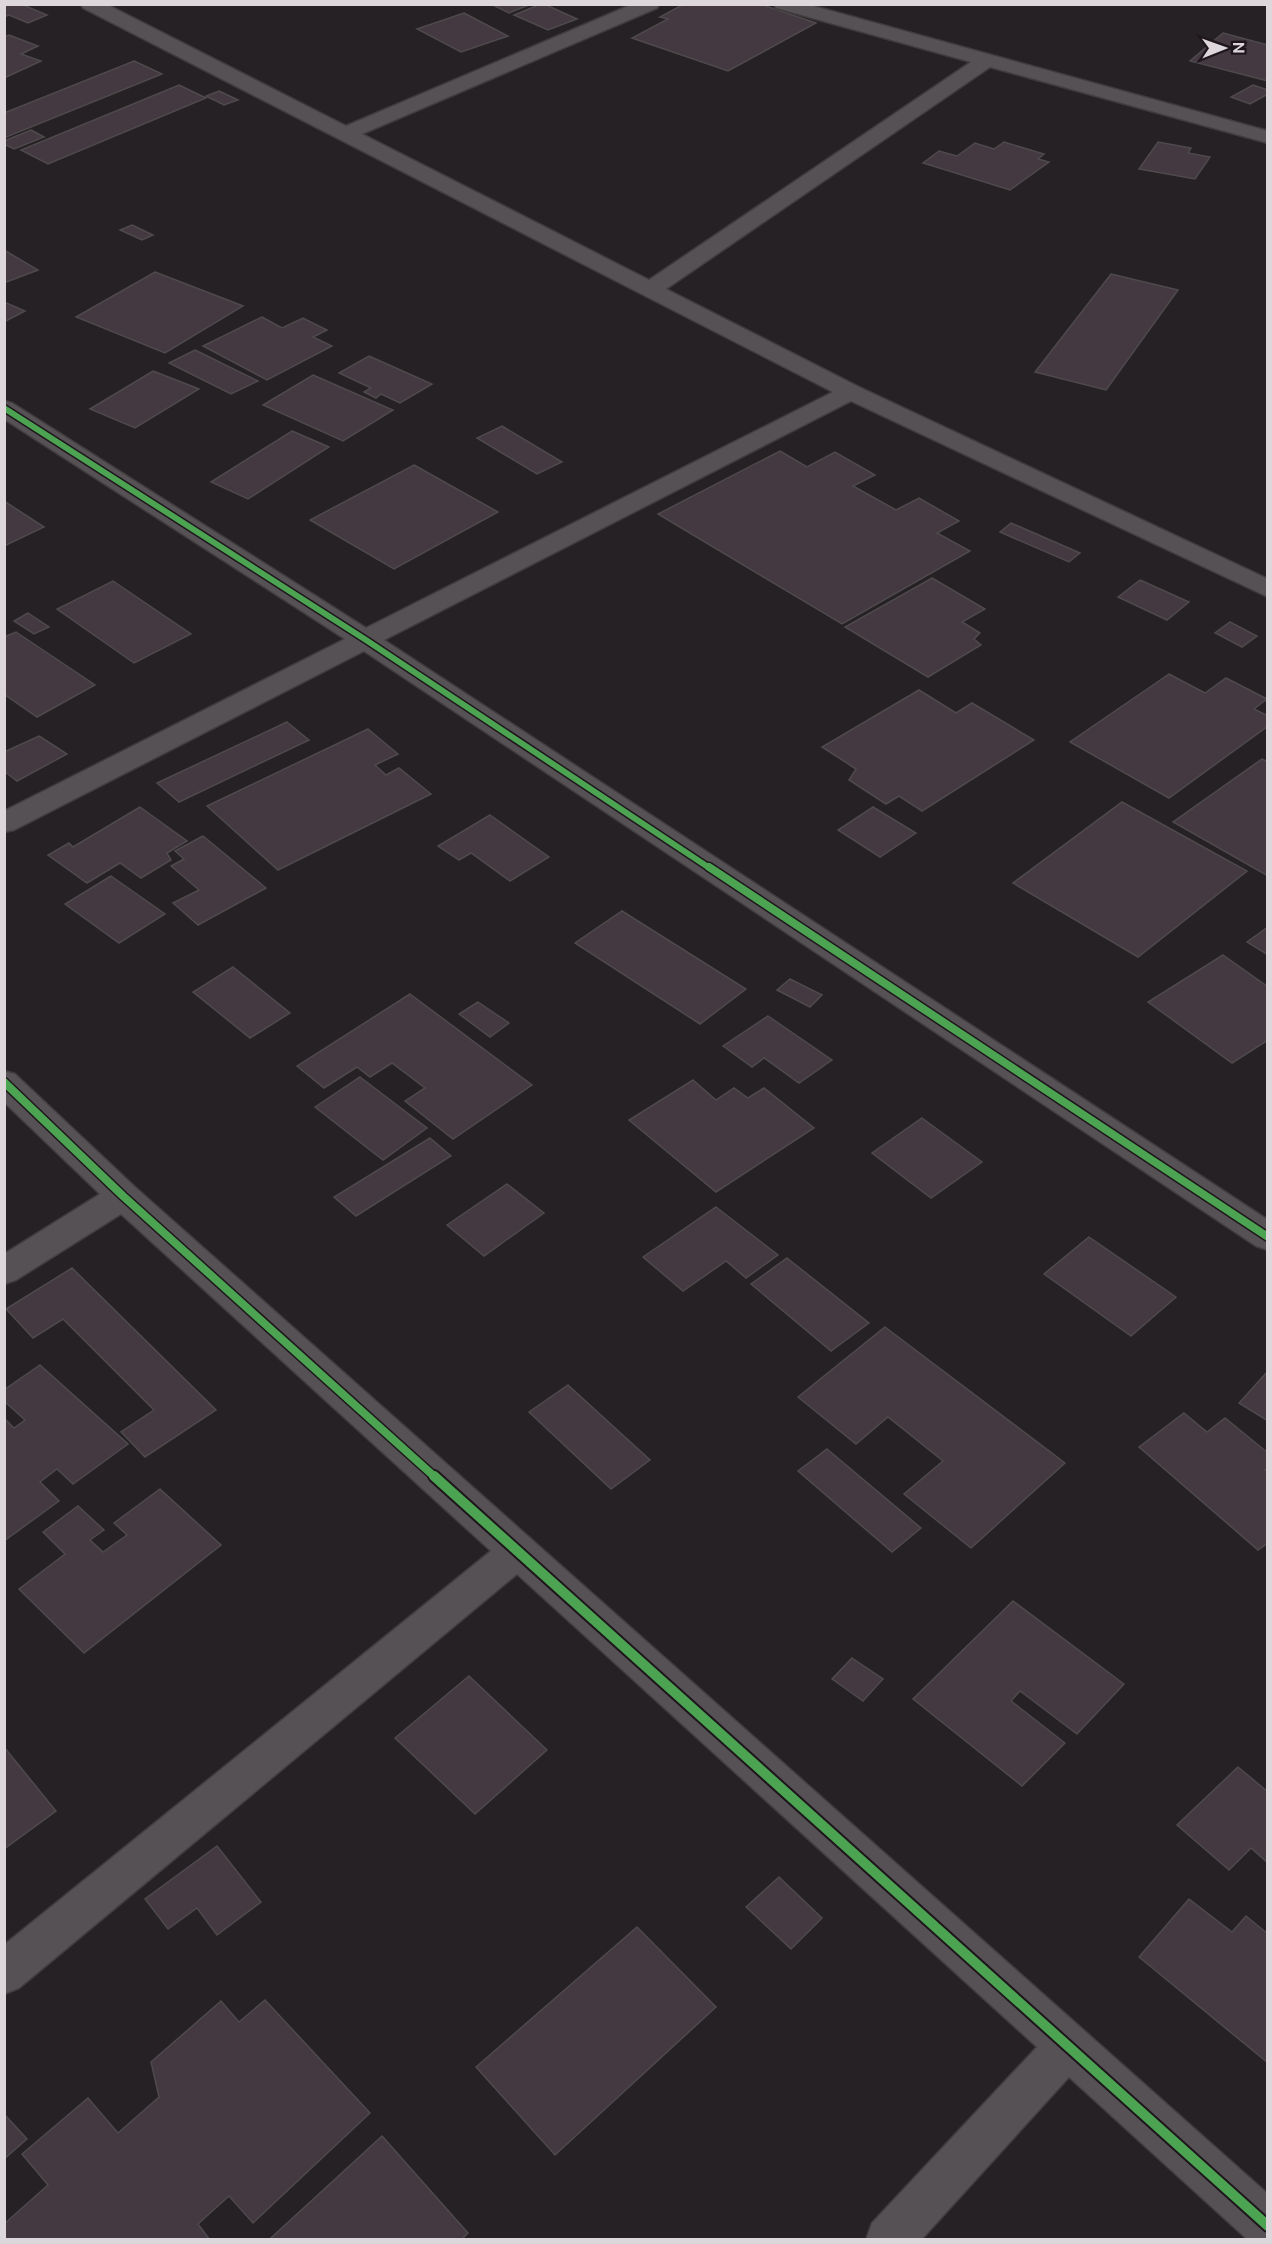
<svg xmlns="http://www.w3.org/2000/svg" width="1272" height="2244" font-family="'DM Sans',sans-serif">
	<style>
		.building { fill: #443941; stroke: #4e4a4c; stroke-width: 1.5 }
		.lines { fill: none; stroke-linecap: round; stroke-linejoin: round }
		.minor-casing { stroke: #403c3e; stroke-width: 3 }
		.minor { fill: #565154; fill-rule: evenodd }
		.cycleway-far2-casing { stroke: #1e161c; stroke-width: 9 }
		.cycleway-far1-casing { stroke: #1e161c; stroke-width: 11 }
		.cycleway-casing { stroke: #1e161c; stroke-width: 14 }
		.cycleway-far2 { stroke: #4ca352; stroke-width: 6 }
		.cycleway-far1 { stroke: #4ca352; stroke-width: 8 }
		.cycleway { stroke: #4ca352; stroke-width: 10 }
	</style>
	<rect width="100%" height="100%" fill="#262124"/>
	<g class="building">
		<path d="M4,4h17l26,11 -19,8 -19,-8 -5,2z"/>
		<path d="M491,4h40l-22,9z"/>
		<path d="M541,4h3l33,15 -29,11 -34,-15z"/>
		<path d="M684,4h76l56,19 -88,48 -96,-33 36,-19 -8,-2z"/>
		<path d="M464,13l44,23 -47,16 -44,-23z"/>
		<path d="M1223,33l45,12v36l-78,-20z"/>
		<path d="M9,35l29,11 -17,8 20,7 -37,17v-41z"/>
		<path d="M134,61l28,13 -158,64v-25z"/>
		<path d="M179,85l27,13 -158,66 -27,-14z"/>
		<path d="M1253,85l15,5v4l-18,10 -19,-7z"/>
		<path d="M219,91l19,9 -14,5 -18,-9z"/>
		<path d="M31,130l13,7 -30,12 -10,-5v-3z"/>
		<path d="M1004,142l40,12 -6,5 11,3 -39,28 -87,-27 16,-12 18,5 18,-13 19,6z"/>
		<path d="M1158,142l33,6 -3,5 22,4 -15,22 -56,-10z"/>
		<path d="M132,225l21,10 -11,5 -22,-10z"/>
		<path d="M4,250l34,20 -34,13z"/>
		<path d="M155,272l88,34 -78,47 -89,-36z"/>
		<path d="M1111,274l67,16 -72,100 -71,-18z"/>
		<path d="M4,302l21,9 -21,11z"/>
		<path d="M262,317l20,11 21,-10 24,12 -14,7 19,9 -65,34 -64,-34z"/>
		<path d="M195,350l63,31 -27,13 -62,-31z"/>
		<path d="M369,356l63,28 -32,19 -19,-9 -5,4 -12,-6 7,-4 -32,-15z"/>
		<path d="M153,371l46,18 -64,39 -45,-19z"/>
		<path d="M313,375l80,35 -50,31 -80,-36z"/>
		<path d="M502,426l60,36 -25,12 -60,-36z"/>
		<path d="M292,431l37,16 -81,52 -37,-17z"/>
		<path d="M780,451l27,16 28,-15 40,23 -22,11 43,24 23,-12 40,23 -22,12 33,18 -128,73 -184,-110z"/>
		<path d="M414,465l84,47 -104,57 -84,-49z"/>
		<path d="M4,501l40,26 -40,19z"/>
		<path d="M1011,523l69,30 -11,9 -69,-30z"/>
		<path d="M932,578l53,31 -23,13 18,11 -6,6 7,6 -53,32 -83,-50z"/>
		<path d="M1140,580l49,22 -22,18 -49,-23z"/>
		<path d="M113,581l78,53 -57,29 -77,-54z"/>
		<path d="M28,613l21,14 -15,7 -20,-13z"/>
		<path d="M1230,622l27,14 -15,11 -27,-14z"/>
		<path d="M16,632l79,53 -58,32 -33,-23v-57z"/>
		<path d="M1169,674l36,19 21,-15 41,21 -13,10 14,7v10l-99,72 -99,-56z"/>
		<path d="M919,690l37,23 16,-10 62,37 -112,71 -23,-15 -13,8 -37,-24 7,-11 -34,-22z"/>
		<path d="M287,722l22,18 -130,62 -22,-19z"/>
		<path d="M368,729l30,25 -23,11 11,10 13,-7 32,26 -153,76 -71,-64z"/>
		<path d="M39,736l28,18 -50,27 -13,-10v-19z"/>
		<path d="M1262,759l6,3v114l-95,-54z"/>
		<path d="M1122,802l125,69 -109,86 -125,-74z"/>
		<path d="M140,807l47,34 -20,12 4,7 -30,18 -21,-15 -33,20 -39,-28 21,-12 4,4z"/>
		<path d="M873,807l43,26 -36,24 -42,-27z"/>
		<path d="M490,815l59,42 -39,24 -39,-28 -12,7 -21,-14z"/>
		<path d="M203,836l63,52 -68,37 -25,-22 26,-13 -28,-24 13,-7 -9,-8z"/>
		<path d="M111,876l54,38 -46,29 -54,-39z"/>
		<path d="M622,911l124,78 -46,35 -125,-81z"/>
		<path d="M1268,927v28l-21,-13z"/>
		<path d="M1223,955l45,32v53l-36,23 -84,-61z"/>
		<path d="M233,967l57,46 -40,25 -57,-46z"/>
		<path d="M790,979l32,16 -12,12 -33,-17z"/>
		<path d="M410,994l122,91 -79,54 -48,-38 20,-13 -33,-25 -22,14 -13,-10 -33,21 -27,-22z"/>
		<path d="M478,1002l31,21 -19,14 -31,-23z"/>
		<path d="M768,1016l64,44 -33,23 -35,-25 -12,9 -29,-21z"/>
		<path d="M360,1077l67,51 -44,32 -68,-53z"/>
		<path d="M693,1080l23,20 18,-12 14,10 16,-10 50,40 -98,64 -87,-72z"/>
		<path d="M922,1118l60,44 -51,36 -59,-45z"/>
		<path d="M430,1138l21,18 -95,60 -22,-19z"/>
		<path d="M507,1184l37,29 -60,43 -37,-31z"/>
		<path d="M716,1207l62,48 -32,23 -20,-17 -43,30 -40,-34z"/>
		<path d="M1089,1237l87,60 -45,39 -87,-62z"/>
		<path d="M787,1258l82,65 -38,28 -80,-67z"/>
		<path d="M72,1268l144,142 -71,47 -24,-25 33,-22 -91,-91 -30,19 -27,-29z"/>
		<path d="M885,1327l180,136 -94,85 -67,-54 39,-33 -55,-44 -32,27 -58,-47z"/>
		<path d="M40,1365l88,79 -55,40 -16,-15 -17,13 19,19 -55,40v-123l10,10 11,-8 -21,-19v-11z"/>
		<path d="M1268,1371v50l-29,-18z"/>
		<path d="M568,1385l82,75 -39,29 -82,-77z"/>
		<path d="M1184,1413l23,19 18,-14 43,35v15l-3,2 3,2v71l-10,7 -119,-103z"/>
		<path d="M827,1449l94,79 -29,24 -94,-81z"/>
		<path d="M160,1489l61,56 -137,108 -65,-64 46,-35 -22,-22 35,-26 26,24 -14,10 13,12 24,-17 -13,-12z"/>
		<path d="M1013,1601l111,83 -47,50 -57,-43 -9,10 54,42 -43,43 -109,-87z"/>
		<path d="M852,1658l31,21 -20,22 -31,-22z"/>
		<path d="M469,1676l78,74 -72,64 -80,-76z"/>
		<path d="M4,1747l52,64 -52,38z"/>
		<path d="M1238,1767l30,25v71l-17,-15 -22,22 -52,-45z"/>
		<path d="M217,1846l44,56 -44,33 -20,-27 -29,21 -23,-30z"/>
		<path d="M779,1877l43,41 -31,31 -45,-42z"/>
		<path d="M1189,1899l43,33 14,-16 22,18v129l-129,-106z"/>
		<path d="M637,1927l79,80 -161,148 -79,-88z"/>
		<path d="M265,2000l105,113 -117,110 -24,-27 -31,28 12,16h-206v-16l44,-39 -26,-31 66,-56 30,35 41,-36 -8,-35 70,-61 18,21z"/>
		<path d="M4,2114l23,25 -23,20z"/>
		<path d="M382,2136l86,97 -7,7h-189l-1,-2z"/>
	</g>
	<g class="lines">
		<g class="minor-casing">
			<g id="minor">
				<path d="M81,4h25l240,122 287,-122h26l-2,4 -295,126 287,146 322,-218 -195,-54 -2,-4h32l462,127v12l-278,-76 -324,222 193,98 409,192v18l-417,-196 -467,239 884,580v30l-12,-4 -892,-595 -350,179 -10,2v-21l341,-172 -341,-220v-18l8,2 354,225 467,-236 -750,-384z"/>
				<path d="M4,1071l11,3 120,113 1133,1007v46h-20l-179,-163 -148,163h-55l6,-17 165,-176 -520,-473 -498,414 -15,6v-49l487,-394 -370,-337 -105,66 -12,4v-30l96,-60 -96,-92z"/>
			</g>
		</g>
		<use href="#minor" class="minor"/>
		<g class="cycleway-far2-casing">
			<path id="cycleway-far2" d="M4,408l362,232 345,229"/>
		</g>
		<g class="cycleway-far1-casing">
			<g id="cycleway-far1">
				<path d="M709,867l559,370"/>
				<path d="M4,1082l119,114 313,282"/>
			</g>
		</g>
		<g class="cycleway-casing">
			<path id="cycleway" d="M434,1476l834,750"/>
		</g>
		<use href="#cycleway-far2" class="cycleway-far2"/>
		<use href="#cycleway-far1" class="cycleway-far1"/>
		<use href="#cycleway" class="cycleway"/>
	</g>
	<rect width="1272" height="2244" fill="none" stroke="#ddd7db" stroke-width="12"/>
	<g transform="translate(1224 48) rotate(89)" stroke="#1e161c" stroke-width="4.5" paint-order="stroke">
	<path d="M0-4.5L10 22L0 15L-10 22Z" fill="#ddd7db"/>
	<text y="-9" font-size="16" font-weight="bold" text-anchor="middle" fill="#ddd7db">N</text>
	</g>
</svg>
